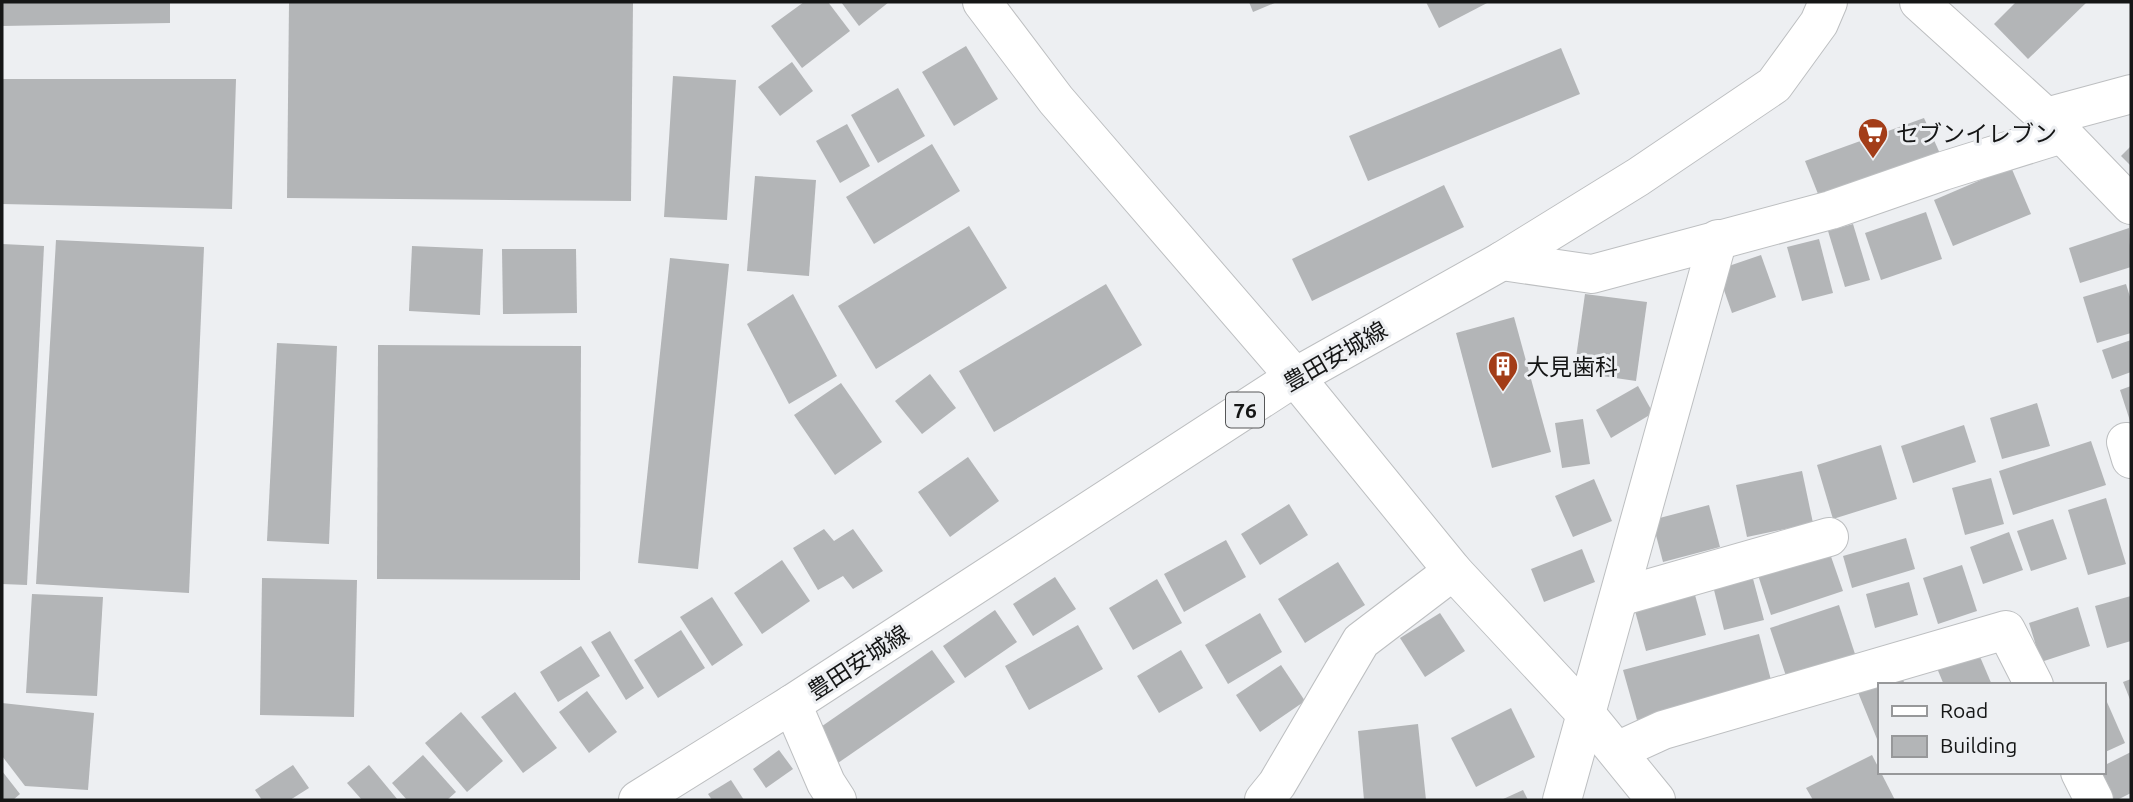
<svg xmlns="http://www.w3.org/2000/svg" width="2133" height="802" font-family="Ubuntu,'Noto Sans JP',sans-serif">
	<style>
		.building { fill: #b3b5b7 }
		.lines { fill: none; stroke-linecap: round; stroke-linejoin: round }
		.minor-casing { stroke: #bdbfc1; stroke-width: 40 }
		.major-casing { stroke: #bdbfc1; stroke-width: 40 }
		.minor { stroke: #fff; stroke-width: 38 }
		.major { stroke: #fff; stroke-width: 38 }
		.labels { text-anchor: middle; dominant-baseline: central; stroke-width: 6; stroke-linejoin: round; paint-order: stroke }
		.shield { fill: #edeff2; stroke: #565758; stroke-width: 2 }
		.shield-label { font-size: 21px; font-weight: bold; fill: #151616 }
		.poi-label { font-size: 23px; fill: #151616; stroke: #edeff2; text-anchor: start }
		.street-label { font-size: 23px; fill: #151616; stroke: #edeff2 }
	</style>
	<rect width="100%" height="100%" fill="#edeff2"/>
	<g class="building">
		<path d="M2,2h168v21l-168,3z"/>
		<path d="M289,2h344l-2,199 -344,-3z"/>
		<path d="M804,2h24l22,29 -48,37 -31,-42z"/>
		<path d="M841,2h48l-30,24z"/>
		<path d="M1249,2h28l-24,10z"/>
		<path d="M1426,2h63l-50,26z"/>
		<path d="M2016,2h71l-59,57 -34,-35z"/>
		<path d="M966,46l32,53 -44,27 -32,-54z"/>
		<path d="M1561,48l19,46 -212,87 -19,-45z"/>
		<path d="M792,62l21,29 -33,25 -22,-29z"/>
		<path d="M673,76l63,4 -9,140 -63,-3z"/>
		<path d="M2,79h234l-4,130 -230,-5z"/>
		<path d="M898,88l27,48 -47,27 -27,-48z"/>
		<path d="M1924,118l18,40 -120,46 -17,-43z"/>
		<path d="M847,124l23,42 -30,17 -24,-42z"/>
		<path d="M932,144l28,47 -86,53 -28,-47z"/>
		<path d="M2131,146v20l-10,-10z"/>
		<path d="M2011,167l20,47 -78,32 -19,-46z"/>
		<path d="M755,176l61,4 -7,96 -62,-5z"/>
		<path d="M1444,185l20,42 -152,74 -20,-42z"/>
		<path d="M1926,212l16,47 -61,21 -16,-47z"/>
		<path d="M1853,224l17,56 -25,7 -17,-56z"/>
		<path d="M969,226l38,62 -131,81 -38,-63z"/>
		<path d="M2129,228l2,39 -51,16 -11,-35z"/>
		<path d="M1819,239l14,54 -31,8 -15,-54z"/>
		<path d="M56,240l148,7 -15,346 -153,-9z"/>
		<path d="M2,244l42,2 -17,339 -25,-1z"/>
		<path d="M412,246l71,3 -3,66 -71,-4z"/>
		<path d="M502,249h74l1,64 -74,1z"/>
		<path d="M1761,255l15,42 -44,16 -15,-43z"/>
		<path d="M670,258l59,6 -31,305 -60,-6z"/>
		<path d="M1106,284l36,61 -148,87 -35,-61z"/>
		<path d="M2126,284l5,16v33l-34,10 -14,-46z"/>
		<path d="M793,294l44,82 -48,28 -42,-80z"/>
		<path d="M1585,294l62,8 -11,79 -62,-9z"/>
		<path d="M1514,317l37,135 -59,16 -36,-135z"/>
		<path d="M2131,340v32l-19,7 -10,-29z"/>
		<path d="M277,343l60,3 -8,198 -62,-3z"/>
		<path d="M378,345l203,1 -1,234 -203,-1z"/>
		<path d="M930,374l26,34 -34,26 -27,-33z"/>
		<path d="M841,383l41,59 -47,33 -41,-60z"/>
		<path d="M1638,386l15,27 -42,25 -15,-28z"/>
		<path d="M2131,386v38l-11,-34z"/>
		<path d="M2037,403l13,43 -48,13 -12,-41z"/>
		<path d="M1583,419l7,45 -28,4 -7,-45z"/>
		<path d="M1964,425l12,37 -63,21 -12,-37z"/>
		<path d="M2091,441l15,44 -93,30 -14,-44z"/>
		<path d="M1881,445l16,54 -64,20 -16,-54z"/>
		<path d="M968,457l31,44 -49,36 -32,-45z"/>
		<path d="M1802,471l11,52 -66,14 -11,-52z"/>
		<path d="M1991,478l13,46 -39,11 -13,-47z"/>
		<path d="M1594,479l18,42 -39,16 -18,-41z"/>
		<path d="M2106,498l20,66 -38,11 -20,-65z"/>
		<path d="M1289,504l19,31 -48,30 -19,-31z"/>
		<path d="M1709,505l11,42 -57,15 -11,-42z"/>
		<path d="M2053,519l14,40 -36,12 -14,-40z"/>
		<path d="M824,529l10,12 19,-12 30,42 -30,18 -10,-13 -25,14 -25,-42z"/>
		<path d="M2009,532l14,38 -40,14 -13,-37z"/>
		<path d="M1906,538l9,31 -63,19 -9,-32z"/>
		<path d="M1226,540l20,37 -62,35 -20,-38z"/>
		<path d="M1827,545l16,46 -72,24 -15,-46z"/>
		<path d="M1582,549l13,33 -51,20 -13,-33z"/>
		<path d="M782,560l28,41 -48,33 -28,-41z"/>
		<path d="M1338,562l27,43 -60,38 -27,-44z"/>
		<path d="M1962,565l15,46 -39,13 -15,-46z"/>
		<path d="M1752,575l12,45 -40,10 -11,-44z"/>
		<path d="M1055,577l21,32 -43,27 -20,-32z"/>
		<path d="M262,578l95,2 -3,137 -94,-2z"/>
		<path d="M1157,579l25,44 -49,27 -24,-42z"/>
		<path d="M1909,582l9,33 -43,13 -9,-34z"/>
		<path d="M32,594l71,3 -6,99 -71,-3z"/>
		<path d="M1695,595l11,40 -60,16 -11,-40z"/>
		<path d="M2131,596v45l-24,7 -12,-42z"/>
		<path d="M712,597l31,48 -31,21 -32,-49z"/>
		<path d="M1839,605l16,49 -69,22 -16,-48z"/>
		<path d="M2078,607l12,39 -49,16 -12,-39z"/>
		<path d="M995,610l22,32 -52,36 -22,-32z"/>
		<path d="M1260,613l22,39 -54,32 -23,-39z"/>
		<path d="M1440,613l25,38 -40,26 -25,-39z"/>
		<path d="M1078,625l25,44 -74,41 -24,-44z"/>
		<path d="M681,630l24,38 -47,30 -24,-38z"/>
		<path d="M610,631l34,57 -18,12 -35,-58z"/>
		<path d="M1759,634l13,50 -135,36 -14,-50z"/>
		<path d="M1975,645l17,40h-48l-10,-24z"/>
		<path d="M581,646l19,30 -42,26 -18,-30z"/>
		<path d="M932,650l23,32 -117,81 -23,-32z"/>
		<path d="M1181,650l22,38 -44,25 -22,-37z"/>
		<path d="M1281,665l24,36 -45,31 -24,-37z"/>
		<path d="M1899,668l6,17h-26v53l-2,1 -22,-54z"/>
		<path d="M2131,679v23l-8,-20z"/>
		<path d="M587,691l30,41 -28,21 -30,-41z"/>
		<path d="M515,692l42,56 -34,25 -42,-56z"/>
		<path d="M2103,693l22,50 -22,10z"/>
		<path d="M2,703l92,10 -6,77 -63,-4 -23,-30z"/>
		<path d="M1511,708l24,49 -59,30 -25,-49z"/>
		<path d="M461,712l42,49 -36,31 -42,-49z"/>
		<path d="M1418,724l8,76h-62l-6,-69z"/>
		<path d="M779,750l14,19 -27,19 -13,-19z"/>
		<path d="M2131,752v41l-14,7h-17l-10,-28h13v-6z"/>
		<path d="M423,755l33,37 -9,8h-40l-15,-17z"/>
		<path d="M1872,755l23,45h-82l-7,-12z"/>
		<path d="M293,765l16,23 -19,12h-28l-7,-10z"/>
		<path d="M369,765l29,35h-36l-15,-17z"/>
		<path d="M2,771l18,23 -7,6h-11z"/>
		<path d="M731,780l13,20h-32l-4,-6z"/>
		<path d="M1523,790l5,10h-27z"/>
	</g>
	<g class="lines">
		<g class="minor-casing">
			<g id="minor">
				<path d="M982,2l74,98 239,277 158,194 133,143 70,86"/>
				<path d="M2046,117l85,-23"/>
				<path d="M1502,261l90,13 239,-64 112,-39 119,-37"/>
				<path d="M2126,442l5,17"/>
				<path d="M1619,597l210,-60"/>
				<path d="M792,704l34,79 11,17"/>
				<path d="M1617,751l46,-21 343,-100 28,55"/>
				<path d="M2080,772l14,28"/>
				<path d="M1264,800l13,-16 84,-143 92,-70"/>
				<path d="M1562,800l156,-561"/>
			</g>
		</g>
		<g class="major-casing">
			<g id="major">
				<path d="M1919,2l127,115 85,88"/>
				<path d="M638,800l154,-96 503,-327 207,-116 136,-84 136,-92 45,-62 9,-21"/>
			</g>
		</g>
		<use href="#minor" class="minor"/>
		<use href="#major" class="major"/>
	</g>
	<defs>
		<g id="supermarket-pin" transform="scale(1.575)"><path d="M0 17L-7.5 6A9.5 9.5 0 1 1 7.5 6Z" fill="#a33d18" stroke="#edeff2"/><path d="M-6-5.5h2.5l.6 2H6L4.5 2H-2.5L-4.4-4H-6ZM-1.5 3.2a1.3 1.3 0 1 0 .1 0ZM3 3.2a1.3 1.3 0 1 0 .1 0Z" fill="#fff"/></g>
		<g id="building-pin" transform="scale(1.575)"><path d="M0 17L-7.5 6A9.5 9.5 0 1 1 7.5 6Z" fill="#a33d18" stroke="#edeff2"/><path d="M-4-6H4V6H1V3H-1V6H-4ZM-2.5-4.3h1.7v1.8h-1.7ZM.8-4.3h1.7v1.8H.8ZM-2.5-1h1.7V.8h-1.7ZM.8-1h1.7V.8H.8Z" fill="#fff"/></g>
	</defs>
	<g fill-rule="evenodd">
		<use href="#supermarket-pin" x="1873" y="133"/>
		<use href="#building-pin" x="1503" y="366"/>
	</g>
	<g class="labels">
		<rect class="shield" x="1226" y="392.5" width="38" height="35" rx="5"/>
		<g class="shield-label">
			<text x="1245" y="410">76</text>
		</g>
		<g class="poi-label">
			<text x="1896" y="133">セブンイレブン</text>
			<text x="1526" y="366">大見歯科</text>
		</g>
		<g class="street-label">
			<text transform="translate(1335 356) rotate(-30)">豊田安城線</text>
			<text transform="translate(858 662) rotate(-33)">豊田安城線</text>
		</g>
	</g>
	<rect width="2133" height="802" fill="none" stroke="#151616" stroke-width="7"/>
	<rect x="1878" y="683" width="228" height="91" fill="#edeff2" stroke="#97989a" stroke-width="2"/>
	<rect x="1892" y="706" width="35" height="10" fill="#ffffff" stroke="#97989a" stroke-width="2"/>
	<text x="1940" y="718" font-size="21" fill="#151616">Road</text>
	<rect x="1892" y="736" width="35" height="21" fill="#b3b5b7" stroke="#97989a" stroke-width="2"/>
	<text x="1940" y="753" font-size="21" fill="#151616">Building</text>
</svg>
